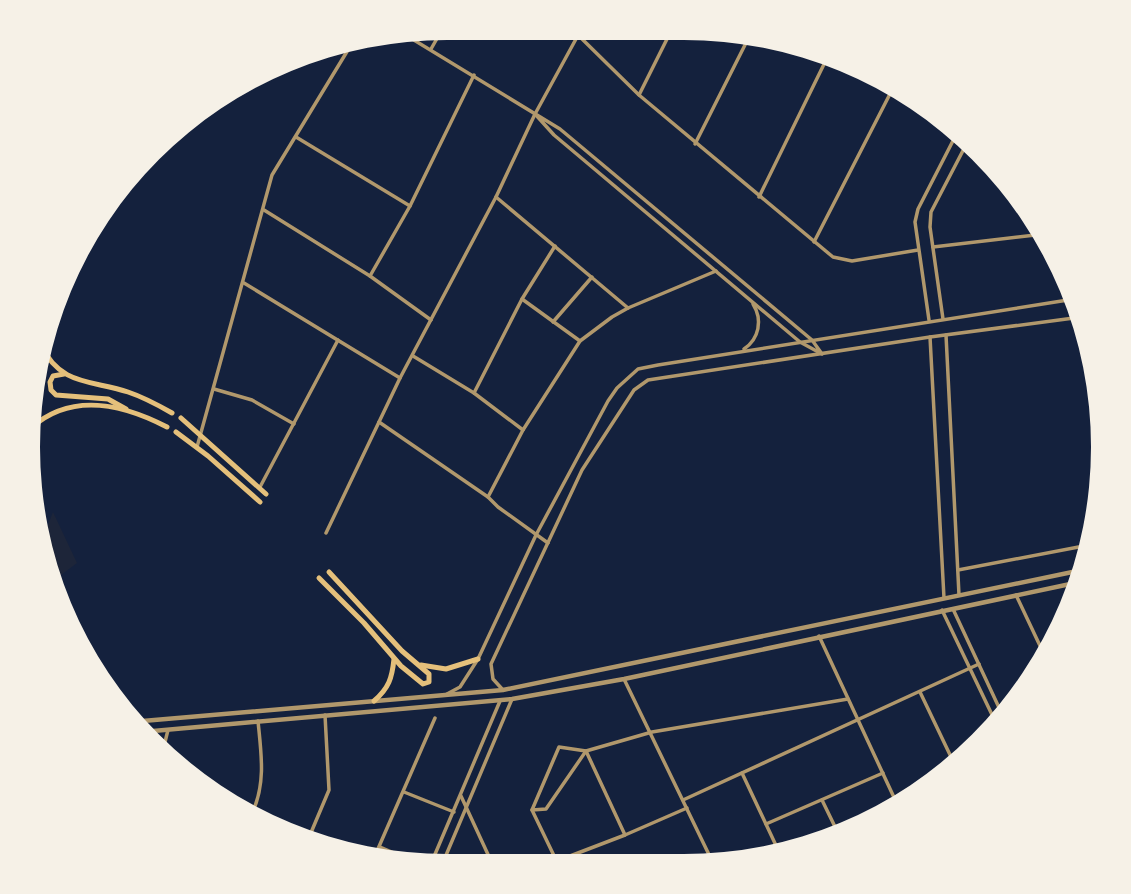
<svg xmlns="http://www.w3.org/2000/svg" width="1131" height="894" font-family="'Times New Roman',serif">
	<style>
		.green { fill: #1d2539 }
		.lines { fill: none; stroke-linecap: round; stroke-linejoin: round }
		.minor { stroke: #b1986c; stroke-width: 3.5 }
		.tertiary { stroke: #b1986c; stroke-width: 4.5 }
		.secondary { stroke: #e5c07b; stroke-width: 5 }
	</style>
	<rect width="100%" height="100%" fill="#14213d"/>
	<path class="green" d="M53,512l24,51 -24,18c-15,-36 -14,-33 0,-69z"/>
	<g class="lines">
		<g class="minor">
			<path d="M568,28l10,7 61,60 194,162 19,4 66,-11"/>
			<path d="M404,34l156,95 252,211 10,14 -22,-12 -246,-207 -19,-21"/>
			<path d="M431,49l12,-21"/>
			<path d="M639,95l33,-66"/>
			<path d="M296,137l114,69"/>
			<path d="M695,144l54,-107"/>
			<path d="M496,197l132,111"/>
			<path d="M759,197l69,-141"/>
			<path d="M264,210l106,66 61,44"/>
			<path d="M814,242l77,-150"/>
			<path d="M933,247l111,-13"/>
			<path d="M370,276l40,-70 64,-131"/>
			<path d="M244,283l156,95"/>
			<path d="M522,299l58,42"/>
			<path d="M943,319l-13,-92 1,-15 37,-71"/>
			<path d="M929,320l-14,-98 3,-13 40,-78"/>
			<path d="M553,322l39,-45"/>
			<path d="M946,335l13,260"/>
			<path d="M930,337l14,261"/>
			<path d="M744,349c15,-10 19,-29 9,-45"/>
			<path d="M413,356l61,37 49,37"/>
			<path d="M214,389l38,11 42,24"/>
			<path d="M474,393l48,-94 33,-53"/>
			<path d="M379,422l109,75 10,10 50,36"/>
			<path d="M197,447l75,-272 82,-135"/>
			<path d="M260,487l78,-147"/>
			<path d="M488,497l35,-67 57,-89 32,-24 16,-9 88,-37"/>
			<path d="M326,533l74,-155 96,-181 39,-83 47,-86"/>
			<path d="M958,570l131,-25"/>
			<path d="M1016,595l26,55"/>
			<path d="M953,609l49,105"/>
			<path d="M942,610l53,111"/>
			<path d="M819,636l79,170"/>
			<path d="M624,679l90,186"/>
			<path d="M503,690l-10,-11 -2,-15 91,-194 52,-80 14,-10 282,-43 144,-19"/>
			<path d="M920,692l32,67"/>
			<path d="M447,694l13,-7 18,-28 58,-124 72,-134 9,-13 21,-19 20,-4 410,-65"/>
			<path d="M163,750l5,-20"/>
			<path d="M742,773l38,81"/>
			<path d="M404,792l50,20"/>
			<path d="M461,796l30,65"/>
			<path d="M683,800l296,-136"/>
			<path d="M822,800l16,33"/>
			<path d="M532,810l14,-1 40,-58 66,-19 196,-33"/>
			<path d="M253,811c13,-29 8,-59 5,-90"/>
			<path d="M766,824l117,-51"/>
			<path d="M310,835l19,-45 -4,-75"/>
			<path d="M380,847l28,12"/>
			<path d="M374,858l61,-140"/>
			<path d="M433,859l67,-158"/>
			<path d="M444,860l68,-161"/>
			<path d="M557,861l68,-26 62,-27"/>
			<path d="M557,862l-25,-52 27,-63 27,4 39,84"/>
		</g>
		<g class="tertiary">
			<path d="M131,722l372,-32 579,-120"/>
			<path d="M142,732l370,-33 112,-20 451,-96"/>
		</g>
		<g class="secondary">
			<path d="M41,345c19,41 51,35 87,47 15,5 30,13 44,21"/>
			<path d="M64,374l-11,2 -3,6 1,8 5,5 52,4 18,10"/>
			<path d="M181,418l85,76"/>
			<path d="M31,428c40,-36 92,-24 136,-1"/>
			<path d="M176,432l32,24 52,46"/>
			<path d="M319,578l45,45 37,43 22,18 6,-2v-8l-27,-23 -73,-79"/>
			<path d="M421,665l25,4 32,-10"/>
			<path d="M374,701c15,-13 18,-23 20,-42"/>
		</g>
	</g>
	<path d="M0 0H1131V894H0ZM447 40H684A407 407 0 0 1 1091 447V447A407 407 0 0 1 684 854H447A407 407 0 0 1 40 447V447A407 407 0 0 1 447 40Z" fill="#f6f1e7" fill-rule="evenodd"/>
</svg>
